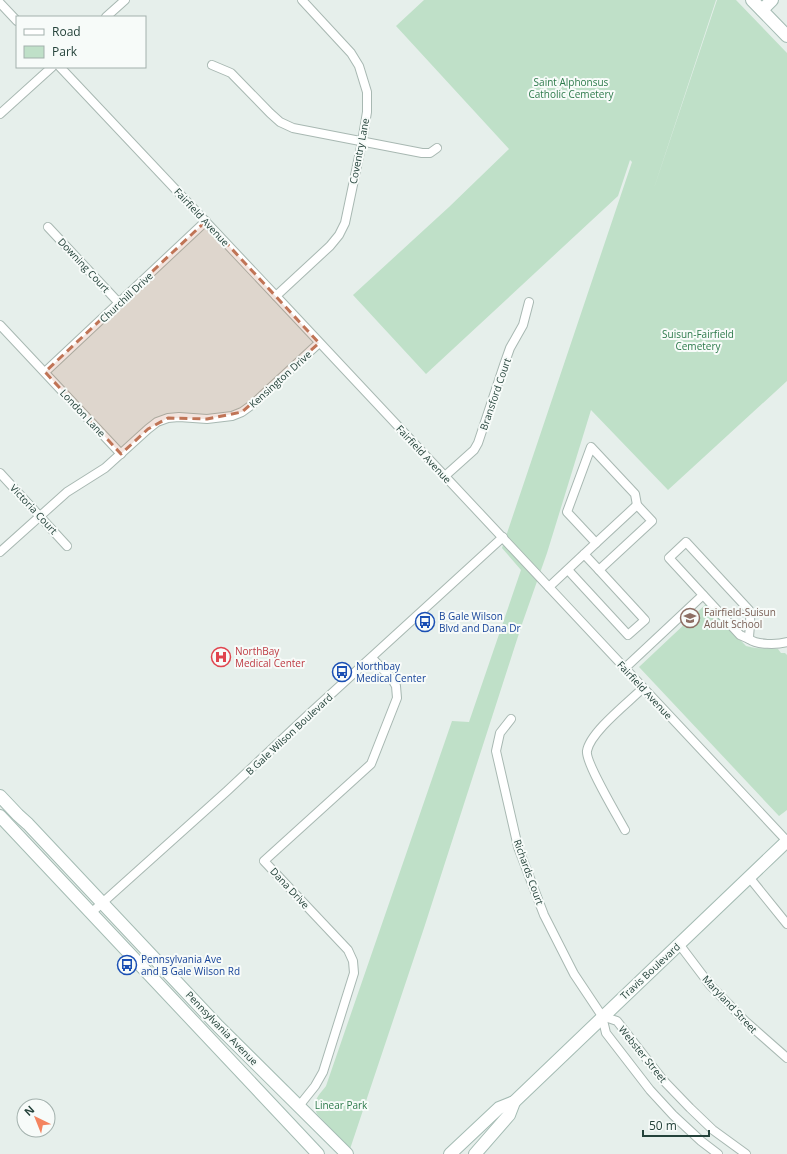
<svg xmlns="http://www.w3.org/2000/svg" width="787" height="1154" font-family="'Open Sans',sans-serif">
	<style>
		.green { fill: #bfe0c8 }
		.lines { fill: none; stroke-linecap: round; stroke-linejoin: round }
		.street-casing { stroke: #a8b8b2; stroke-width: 10 }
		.secondary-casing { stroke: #a4bbb3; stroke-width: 14 }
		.street { stroke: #fff; stroke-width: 8 }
		.secondary { stroke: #fff; stroke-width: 12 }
		.marked { fill: #c07456; fill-opacity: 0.2; stroke: #c07456; stroke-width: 3; stroke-dasharray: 8 5; stroke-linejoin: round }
		.labels { text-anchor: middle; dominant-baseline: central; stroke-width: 4; stroke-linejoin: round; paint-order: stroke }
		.park-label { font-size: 10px; fill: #2d7a4b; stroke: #f7fbf9 }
		.street-label { font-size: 10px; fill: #24423a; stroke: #f7fbf9 }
		.education-label { font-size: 10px; fill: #785e54; stroke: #f7fbf9; text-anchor: start }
		.transit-label { font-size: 10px; fill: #164399; stroke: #f7fbf9; text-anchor: start }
		.health-label { font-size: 10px; fill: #be3a42; stroke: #f7fbf9; text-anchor: start }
	</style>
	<rect width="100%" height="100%" fill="#e6efeb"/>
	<g class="green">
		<path d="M424,0h292l-62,188 63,-188h19l51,53v328l-119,109 -77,-80 -44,143 -25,71 -98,304 -74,221 -33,-35c-5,-13 1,-18 9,-28l126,-365 17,1 52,-152 -19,-22 130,-386 -2,-2 -12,36 -192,178 -73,-79 96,-88 60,-58 -113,-123z"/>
		<path d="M706,604l40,42 9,2 23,1 3,4h4l2,2v155l-8,6 -140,-149z"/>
	</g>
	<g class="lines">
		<g class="street-casing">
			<g id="street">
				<path d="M0,3l17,18"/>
				<path d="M106,17l19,-17"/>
				<path d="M212,65l19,8 39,40 10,9 13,6 129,25h8l7,-5"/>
				<path d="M60,67l216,229 511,545"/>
				<path d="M0,114l52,-47"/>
				<path d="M48,227l71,76"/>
				<path d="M276,296l54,-50 9,-11 6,-12 17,-81 5,-30v-20l-8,-26 -8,-13 -49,-53"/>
				<path d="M0,325l121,129"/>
				<path d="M45,372l161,-151"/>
				<path d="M0,473l67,73"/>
				<path d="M445,476l29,-26 4,-7 26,-78 6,-17 13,-23 6,-23"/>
				<path d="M686,542l63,68c3,9 0,19 0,29l-9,-4 -71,-77z"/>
				<path d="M596,543l41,-38"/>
				<path d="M0,552l67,-60 38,-24 43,-39 9,-7 11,-4 11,-1 28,2 25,-3 10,-4 11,-8 66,-61"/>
				<path d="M568,570l60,65 17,-15 -46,-50"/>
				<path d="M549,587l47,-44 -29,-31 24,-65 44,47 2,11 15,16 -53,49 -15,-16"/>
				<path d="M749,639c8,6 28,6 38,3"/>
				<path d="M625,668l78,-73"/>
				<path d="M511,719l-11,14 -4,18 22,96 26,68 30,59 28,42 4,17 44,57 23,25 28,26 17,13"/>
				<path d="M625,830c-7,-13 -40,-68 -38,-79 3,-19 42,-49 56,-63"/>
				<path d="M749,877l38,47"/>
				<path d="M91,913l136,-122 80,-75 196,-179"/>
				<path d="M679,944l31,41 35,36 42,37"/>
				<path d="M602,1016l15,5 46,59 27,28 23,22 33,24"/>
				<path d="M299,1106l16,-20 8,-14 31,-99 -1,-12 -5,-11 -84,-89 107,-97 26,-66 -1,-12 -4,-7 -20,-21"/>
			</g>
		</g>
		<g class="secondary-casing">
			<g id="secondary">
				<path d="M752,0l35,36"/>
				<path d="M762,10l10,-10"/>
				<path d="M0,796l18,19 10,9 190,202 129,128"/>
				<path d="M0,816l318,338"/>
				<path d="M450,1154l49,-46 15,-6 273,-261"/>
				<path d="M475,1154l34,-39 5,-13"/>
			</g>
		</g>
		<use href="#street" class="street"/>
		<use href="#secondary" class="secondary"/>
	</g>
	<path class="marked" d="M206,221l113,122 -77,69 -35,7 -39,-1 -20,11 -27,25 -76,-82z"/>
	<defs>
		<g id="school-ring" transform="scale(1)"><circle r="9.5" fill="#f7fbf9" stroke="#8d6e63" stroke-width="1.5"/><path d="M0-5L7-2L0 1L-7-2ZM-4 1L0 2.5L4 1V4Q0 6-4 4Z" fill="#8d6e63"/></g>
		<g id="bus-ring" transform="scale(1)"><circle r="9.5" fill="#f7fbf9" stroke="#1a4fb4" stroke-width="1.5"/><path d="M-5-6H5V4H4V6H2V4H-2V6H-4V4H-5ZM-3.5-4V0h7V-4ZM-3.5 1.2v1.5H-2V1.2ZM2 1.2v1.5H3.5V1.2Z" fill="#1a4fb4"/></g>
		<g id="hospital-ring" transform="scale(1)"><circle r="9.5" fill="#f7fbf9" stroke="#e0444e" stroke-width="1.5"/><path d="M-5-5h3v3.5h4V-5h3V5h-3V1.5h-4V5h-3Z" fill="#e0444e"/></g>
	</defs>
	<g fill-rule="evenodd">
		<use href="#school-ring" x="690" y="618"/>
		<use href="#bus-ring" x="425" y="622"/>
		<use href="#hospital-ring" x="221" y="657"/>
		<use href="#bus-ring" x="342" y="672"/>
		<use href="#bus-ring" x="127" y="965"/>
	</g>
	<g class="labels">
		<g class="park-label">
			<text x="571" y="82">Saint Alphonsus<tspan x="571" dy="12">Catholic Cemetery</tspan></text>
			<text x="698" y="334">Suisun-Fairfield<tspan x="698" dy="12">Cemetery</tspan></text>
			<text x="341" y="1105">Linear Park</text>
		</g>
		<g class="street-label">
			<text transform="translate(359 151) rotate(-79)">Coventry Lane</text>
			<text transform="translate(202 217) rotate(47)">Fairfield Avenue</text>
			<text transform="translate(84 265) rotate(47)">Downing Court</text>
			<text transform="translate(126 297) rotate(-43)">Churchill Drive</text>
			<text transform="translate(280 379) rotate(-42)">Kensington Drive</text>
			<text transform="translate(495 394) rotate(-71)">Bransford Court</text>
			<text transform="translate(83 413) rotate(47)">London Lane</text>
			<text transform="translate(424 454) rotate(47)">Fairfield Avenue</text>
			<text transform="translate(34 509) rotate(47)">Victoria Court</text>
			<text transform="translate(645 690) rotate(47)">Fairfield Avenue</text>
			<text transform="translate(289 734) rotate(-43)">B Gale Wilson Boulevard</text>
			<text transform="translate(529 872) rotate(70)">Richards Court</text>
			<text transform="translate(290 888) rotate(47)">Dana Drive</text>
			<text transform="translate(650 971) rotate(-43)">Travis Boulevard</text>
			<text transform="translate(730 1004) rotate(47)">Maryland Street</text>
			<text transform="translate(222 1028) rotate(46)">Pennsylvania Avenue</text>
			<text transform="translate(643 1054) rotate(51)">Webster Street</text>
		</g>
		<g class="education-label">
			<text x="704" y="612">Fairfield-Suisun<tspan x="704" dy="12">Adult School</tspan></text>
		</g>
		<g class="transit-label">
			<text x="439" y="616">B Gale Wilson<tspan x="439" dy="12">Blvd and Dana Dr</tspan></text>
			<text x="356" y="666">Northbay<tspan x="356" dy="12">Medical Center</tspan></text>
			<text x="141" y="959">Pennsylvania Ave<tspan x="141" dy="12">and B Gale Wilson Rd</tspan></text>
		</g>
		<g class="health-label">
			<text x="235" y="651">NorthBay<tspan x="235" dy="12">Medical Center</tspan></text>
		</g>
	</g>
	<rect x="16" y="16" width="130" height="52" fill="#f7fbf9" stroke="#a3b1ad"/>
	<rect x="24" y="29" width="20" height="6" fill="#ffffff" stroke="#a3b1ad"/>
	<text x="52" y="36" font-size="12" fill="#24423a">Road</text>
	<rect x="24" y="46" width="20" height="12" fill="#bfe0c8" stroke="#a3b1ad"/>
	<text x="52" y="56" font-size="12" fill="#24423a">Park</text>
	<g transform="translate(36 1118) rotate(317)"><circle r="19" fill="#f7fbf9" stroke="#a3b1ad"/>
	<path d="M0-3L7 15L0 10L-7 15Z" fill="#f4845f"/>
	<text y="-6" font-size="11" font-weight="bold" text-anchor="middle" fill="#24423a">N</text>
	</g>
	<path d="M643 1130v6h66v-6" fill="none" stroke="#24423a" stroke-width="2"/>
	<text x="649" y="1130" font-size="12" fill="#24423a" stroke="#f7fbf9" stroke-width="3" paint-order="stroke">50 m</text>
</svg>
